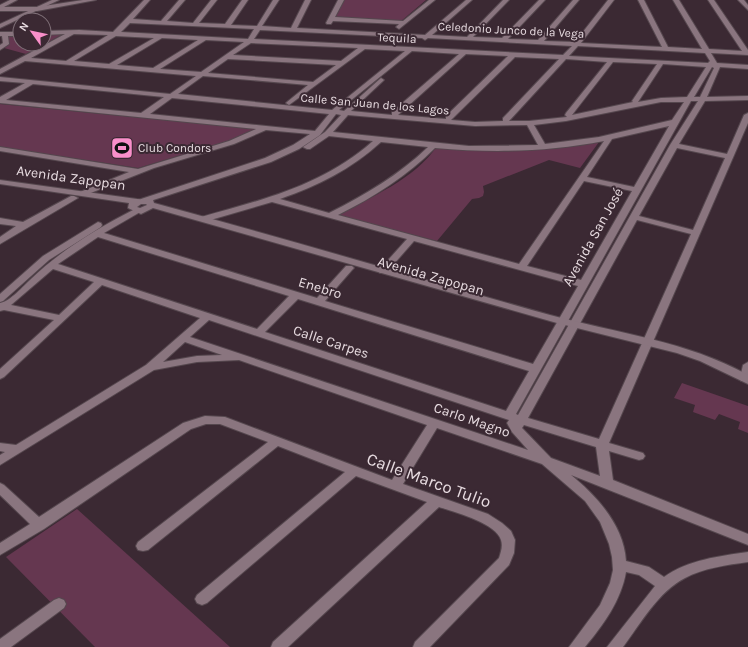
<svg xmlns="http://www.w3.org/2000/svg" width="748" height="647" font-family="Karla,sans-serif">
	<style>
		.green { fill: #653750 }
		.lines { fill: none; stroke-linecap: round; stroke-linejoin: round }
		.minor-casing { stroke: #55474e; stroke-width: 2 }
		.tertiary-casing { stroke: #55474e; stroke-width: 2 }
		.minor { fill: #8a757f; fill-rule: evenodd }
		.tertiary { fill: #8a757f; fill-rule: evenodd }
		.labels { text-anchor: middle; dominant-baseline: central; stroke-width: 4; stroke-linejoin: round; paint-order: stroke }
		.far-street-label { font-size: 12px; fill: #e8dce1; stroke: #3b2933 }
		.far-poi-label { font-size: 12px; fill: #e8dce1; stroke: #3b2933; text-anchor: start }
		.street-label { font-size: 14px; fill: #e8dce1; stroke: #3b2933 }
		.near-street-label { font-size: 17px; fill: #e8dce1; stroke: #3b2933 }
	</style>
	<rect width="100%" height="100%" fill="#3b2933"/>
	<g class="green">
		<path d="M344,0h82l-26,22 -65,-4z"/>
		<path d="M65,33l-39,21 -22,-6 4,-3 1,-2 -2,-6 13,-2v9h24v-10z"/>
		<path d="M0,104l256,25 -21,10 -97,29 -138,-21z"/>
		<path d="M599,142l-19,26 -31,-8 -66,26 1,6 -1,4 -4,2 -7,1 -35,42 -100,-26c34,-18 78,-36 100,-69l111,3z"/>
		<path d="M682,383l66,23v27l-10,-4 2,-7 -21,-8 -4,6 -22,-8 2,-7 -21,-7z"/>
		<path d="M77,509l153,138h-135l-89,-90z"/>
	</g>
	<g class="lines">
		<g class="minor-casing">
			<g id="minor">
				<path d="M10,0h7l-13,7h33l46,-7h13l-59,11h-37v-6z"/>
				<path d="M144,0h6l-17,19 28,2 18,-21h6l-18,21 26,2 18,-23h6l-18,23 26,1 17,-24h6l-17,25 26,1 16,-26h6l-17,26 29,2 14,-28h6l-14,28 128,7 41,-35h6l-40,35 35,2 36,-37h6l-36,37 29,1 37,-38h6l-37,39 30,1 35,-40h6l-35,41 31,1 33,-42h6l-33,43 81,4 -24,-47h6l24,47 34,2 -29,-49h6l30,49 33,2 -34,-51h6l34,50v5l-37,-2 6,10 31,2v4l-28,-2 -13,30 41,-1v4l-43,1 -26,43 48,10 17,-39 4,-2v10l-139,320 34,10 2,3 -2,3 -4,1 -30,-9 4,29 135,54v11l-177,-70c26,21 53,51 55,86l23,6 15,10c23,-17 56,-21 84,-25v10c-21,3 -44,6 -63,16 -27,14 -44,45 -62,69h-16l48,-61 -16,-11 -13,-3c-5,29 -23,53 -41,75h-16l31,-42 10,-22 3,-13 -1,-13 -3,-13 -9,-22 -15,-21 -43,-37 -105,-36 -34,56 85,30 14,9 9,8 4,9 -1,13 -5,12 -79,82h-17l2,-5 84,-84c2,-6 4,-12 2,-18 -5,-17 -47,-28 -62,-33l-151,140h-17l2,-5 154,-140 -71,-26 -149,127 -5,2 -5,-2 -2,-4 2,-4 148,-123 -67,-26 -130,104 -5,1 -5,-1 -2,-4 2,-4 130,-100 -48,-18h-14l-15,5 -147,100 -44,26v-12l30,-19 -30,-29v-12l4,2 35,32 144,-94 22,-7 20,1 167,63 35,-55 -188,-65 -42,2 -43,8 -154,95v-10l5,-3 -5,-1v-8l16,2 130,-80 54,-47 -98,-33 -98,92 -4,2v-10l54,-49 -50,-10 -4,1v-8c11,-2 23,-17 31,-24 30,-29 67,-51 104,-70h6l1,2 -38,22 213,65 29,-32h6l2,2 -2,2 -27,31 208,63 45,-78 -164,-45 -28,32h-6l-2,-2 2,-2 27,-30 -135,-37 -65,19h-6l-1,-2 1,-2c61,-17 123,-32 172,-76l-44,-5 -19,13h-3l-4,-2 22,-15 16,-17 -5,-1 -16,21 -21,14 -28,13 -127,41 -4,-2 1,-2 124,-41 28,-13 17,-11 -44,-4 -32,14 -80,24 -71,28 -4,-2 1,-2 49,-20 -129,-21v-4l138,22 91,-28 27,-12 -256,-26v-6l25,-14 -25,-2v-4l170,17 26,-18 -171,-15 -25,13v-5l65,-35 -21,1v-4l35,-1 34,2zM130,23l124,6 -6,10 -127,-7zM260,30l162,8 3,2 3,-2 144,8 -9,9 -309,-16zM74,34l34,1 -42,26 -35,-3zM116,36l38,2 -45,26 -35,-3zM162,38l36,2 -45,28 -36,-3zM206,40l38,2 -43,30 -41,-3zM251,43l107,5 -17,13 -108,-6zM578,46l127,7 5,8 -2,2 -139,-7zM365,49l40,2 -73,59 -154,-16 25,-18 105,9 -21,17 -1,1 3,2zM412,51l47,3 -67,58v3l-41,-4 32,-30 1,-1 -3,-2 -37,33 -5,-1zM466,54l42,2 -62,60v3l-48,-4zM515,57l44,2 -56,59v3l-28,1 -24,-2zM228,59l108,6 -23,17 -105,-9zM566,59l41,3 -41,51 -1,2 2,2 -38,4h-20zM613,62l44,2 -25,37 1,1 -61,13zM663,64l43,3 -19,30 -26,1 -23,4zM712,67l2,1 -14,29h-6zM33,84l131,13 -23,16 -135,-13zM172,98l157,16 -14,17 -165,-17zM691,101h7l-28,44 -152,270 -2,-1zM661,102h23l-12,18 -73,17 -54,7 -11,-19 32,-4zM348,115l127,11 52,-1 11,20 -69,1 -136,-14zM669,126l-35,61 -47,-10 25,-38zM604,141l-85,123 -181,-49c36,-18 69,-39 97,-67 57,5 113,4 169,-7zM381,142l47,5c-29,28 -63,48 -99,66l-49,-14c39,-14 70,-29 101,-57zM677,148l48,10 -32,72 -54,-14zM584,181l48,10 -51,89 -54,-14zM637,220l54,14 -92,205 -71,-21zM98,237l191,59 -32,33 -199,-65zM53,269l41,13 -35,33 -48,-10zM298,299l231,72 -23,40 -241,-79zM209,320l300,100 -2,3 5,9 16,18 -338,-113zM185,342l37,13 -25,1 -34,6zM524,425l72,22 4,29 -49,-18 -27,-28 -2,-2z"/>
				<path d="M338,0h6l-9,17 68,4 26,-21h6l-36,29 -3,-2 3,-3 -66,-3 -2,3h-4l-1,-1z"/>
				<path d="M738,0h6l4,5v5z"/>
				<path d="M0,32h20v4h-12l1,8 -9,6v-5l3,-2 -1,-7h-2z"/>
				<path d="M71,196h3l4,2 -78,46v-7l16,-11 -16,-2v-6l23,4z"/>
				<path d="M98,222l3,1 1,2 -1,2 -52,33 -46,41 -3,1v-8l43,-38z"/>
				<path d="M748,362v19h-7l-1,-3 3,-13z"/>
				<path d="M59,598l5,2 2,4 -2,4 -53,39h-11v-8l54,-39z"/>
			</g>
		</g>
		<g class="tertiary-casing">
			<g id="tertiary">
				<path d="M52,0h7l-59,28v-4z"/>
				<path d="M0,180l137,19 16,1 1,3c132,36 264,75 396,112 66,18 137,26 198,60v9l-48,-23 -23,-8 -120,-30 -404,-115 -12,6 -13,-6 1,-5 -129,-19zM141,204h5l1,1 -7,3 -3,-1z"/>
			</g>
		</g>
		<use href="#minor" class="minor"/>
		<use href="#tertiary" class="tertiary"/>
	</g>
	<defs>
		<g id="stadium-square" transform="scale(1.15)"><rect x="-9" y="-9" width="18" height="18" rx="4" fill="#f98fca" stroke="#3b2933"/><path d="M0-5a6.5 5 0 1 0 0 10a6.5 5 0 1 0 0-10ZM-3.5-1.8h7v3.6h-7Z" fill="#111"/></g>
	</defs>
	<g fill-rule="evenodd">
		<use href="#stadium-square" x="122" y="148"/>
	</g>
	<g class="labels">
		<g class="far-street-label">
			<text transform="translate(511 30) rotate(3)">Celedonio Junco de la Vega</text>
			<text transform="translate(397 38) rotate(3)">Tequila</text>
			<text transform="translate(375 104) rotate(5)">Calle San Juan de los Lagos</text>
		</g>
		<g class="far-poi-label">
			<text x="138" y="148">Club Condors</text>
		</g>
		<g class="street-label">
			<text transform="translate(71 178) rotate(8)">Avenida Zapopan</text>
			<text transform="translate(593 237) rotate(-61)">Avenida San José</text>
			<text transform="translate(431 276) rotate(16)">Avenida Zapopan</text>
			<text transform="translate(320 288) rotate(17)">Enebro</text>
			<text transform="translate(331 342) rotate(18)">Calle Carpes</text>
			<text transform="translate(472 420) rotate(19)">Carlo Magno</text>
		</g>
		<g class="near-street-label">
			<text transform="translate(429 480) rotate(20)">Calle Marco Tulio</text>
		</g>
	</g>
	<g transform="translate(32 32) rotate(303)"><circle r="19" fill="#3b2933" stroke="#807179"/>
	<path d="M0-3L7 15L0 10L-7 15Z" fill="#f98fca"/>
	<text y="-6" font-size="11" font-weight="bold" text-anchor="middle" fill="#e8dce1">N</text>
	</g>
</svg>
